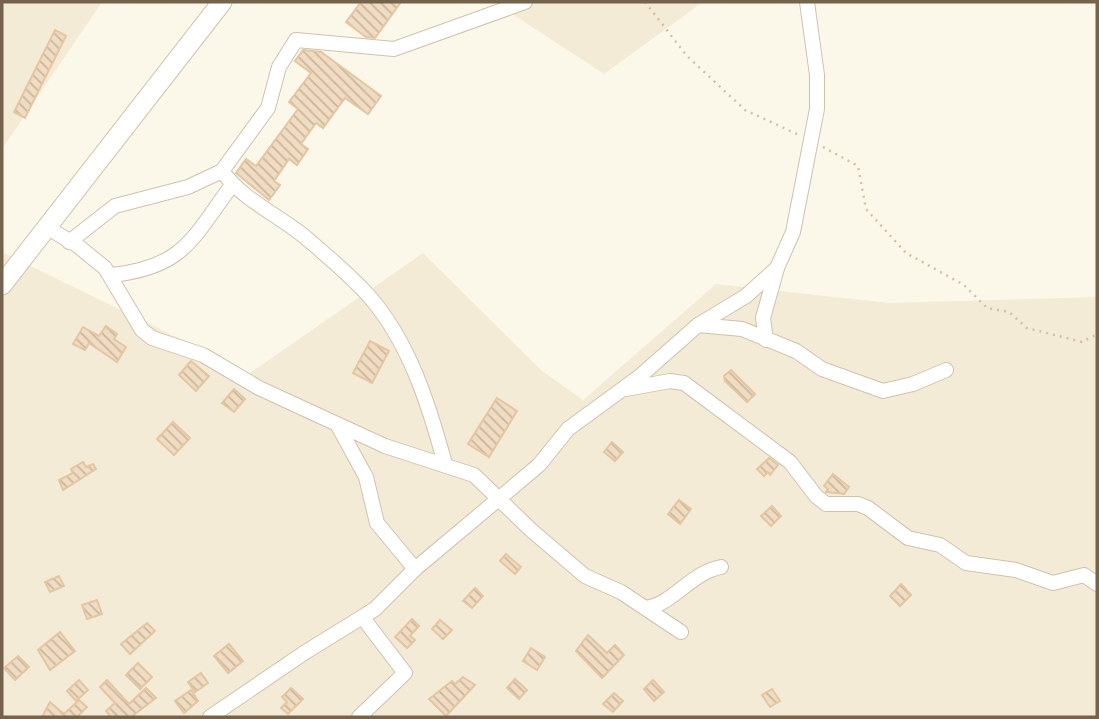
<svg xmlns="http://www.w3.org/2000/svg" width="1099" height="719" font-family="'Alegreya Sans',sans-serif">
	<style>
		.residential { fill: #f4ebd7 }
		.building { fill: url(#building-back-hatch); stroke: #e3c6a2; stroke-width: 2 }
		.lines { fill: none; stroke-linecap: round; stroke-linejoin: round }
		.minor-casing { stroke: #cec2af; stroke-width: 16 }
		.secondary-casing { stroke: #d1c3ac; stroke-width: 21 }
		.path { stroke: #d6c0a4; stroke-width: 2.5; stroke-dasharray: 2 5; stroke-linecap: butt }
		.minor { stroke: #fff; stroke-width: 14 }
		.secondary { stroke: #fff; stroke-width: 19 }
	</style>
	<defs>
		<pattern id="building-back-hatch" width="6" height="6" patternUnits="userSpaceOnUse" patternTransform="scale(1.75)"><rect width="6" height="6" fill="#f1dcc1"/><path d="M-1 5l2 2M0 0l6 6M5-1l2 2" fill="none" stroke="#c8b69f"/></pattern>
	</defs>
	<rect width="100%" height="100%" fill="#fcf8e9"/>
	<g class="residential">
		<path d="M2,2h100l-100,147z"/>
		<path d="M494,2h209l-99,72z"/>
		<path d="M2,252l248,121 173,-120 118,117 42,30 133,-116 173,19 208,-6v420h-1095z"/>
	</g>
	<g class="building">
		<path d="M361,2h40l-26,36 -9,-1 -20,-15z"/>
		<path d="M55,30l11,6 -41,82 -11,-6z"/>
		<path d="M303,50l18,2 60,44 -13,18 -23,-16 -22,30 -7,-5 -15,21 7,5 -11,16 -8,-6 -15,22 6,4 -11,15 -33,-27 10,-14 10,7 42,-57 -9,-7 22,-29 -16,-12z"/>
		<path d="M106,326l11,8 -3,5 12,8 -9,15 -28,-19 -4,7 -12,-6 10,-17 16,9z"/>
		<path d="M370,341l19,10 -17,32 -19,-10z"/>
		<path d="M191,361l18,15 -13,15 -17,-16z"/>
		<path d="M731,370l24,24 -8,8 -22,-21 -1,-5z"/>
		<path d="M234,389l11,10 -11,13 -12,-9z"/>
		<path d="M497,398l20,13 -28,46 -21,-13z"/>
		<path d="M173,422l17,16 -16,17 -17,-16z"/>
		<path d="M612,442l11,10 -8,9 -11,-9z"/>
		<path d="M769,458l9,7 -8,10 -2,-3 -4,4 -7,-7z"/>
		<path d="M83,462l3,5 7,-3 3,5 -33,21 -4,-10 14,-7 -2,-4z"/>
		<path d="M833,474l16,13 -5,7 -18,-2 2,-3 -4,-3z"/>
		<path d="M679,500l12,9 -11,15 -12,-10z"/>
		<path d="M772,506l9,10 -10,10 -10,-10z"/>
		<path d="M506,554l15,13 -6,7 -15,-13z"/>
		<path d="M59,576l5,10 -14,6 -5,-10z"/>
		<path d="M901,584l10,11 -11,11 -10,-10z"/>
		<path d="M475,588l8,8 -11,12 -9,-7z"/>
		<path d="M97,600l5,14 -15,5 -5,-14z"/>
		<path d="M412,619l7,7 -9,10 5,4 -8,8 -12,-11z"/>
		<path d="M440,620l12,10 -9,9 -11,-10z"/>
		<path d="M147,623l8,8 -25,23 -9,-10z"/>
		<path d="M60,632l15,19 -25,19 -12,-20z"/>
		<path d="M588,635l19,18 8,-8 9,10 -22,23 -26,-27z"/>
		<path d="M229,644l14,17 -15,12 -14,-17z"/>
		<path d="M531,648l14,9 -8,13 -14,-9z"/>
		<path d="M18,656l11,11 -14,13 -11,-12z"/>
		<path d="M138,663l14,14 -12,12 -14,-14z"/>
		<path d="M201,673l7,10 -13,9 -7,-10z"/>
		<path d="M463,677l12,8 -29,31 -17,-17 23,-18 3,3z"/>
		<path d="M515,679l12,11 -8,9 -12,-11z"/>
		<path d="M79,680l9,10 -12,11 -9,-10z"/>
		<path d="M107,680l22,24 17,-16 10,10 -25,19h-20l-5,-6 9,-8 -15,-16z"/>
		<path d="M653,680l11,12 -10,9 -10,-12z"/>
		<path d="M291,688l12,11 -15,15 -7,-6 6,-6 -5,-5z"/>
		<path d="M772,689l8,12 -10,6 -8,-12z"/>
		<path d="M191,690l7,11 -14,12 -9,-12z"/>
		<path d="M614,693l9,8 -10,11 -10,-8z"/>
		<path d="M79,700l8,7 -10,10h-35l8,-15 14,12z"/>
	</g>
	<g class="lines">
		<g class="minor-casing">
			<g id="minor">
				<path d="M222,171c21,29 55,43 83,66 21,18 44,37 63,58 41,46 61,110 77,169"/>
				<path d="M48,228l30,18 27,22 37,62 10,8 51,17 56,33 78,36 29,53 11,46 38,46"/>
				<path d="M69,242l46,-36 73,-19 34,-16 46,-63 11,-41 17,-27 98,9 131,-47"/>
				<path d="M112,275c72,-8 80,-36 120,-90"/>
				<path d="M698,325l44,4 54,22 26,18 61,22 30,-7 33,-14"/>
				<path d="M766,340l-3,-22 14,-50"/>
				<path d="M626,389l44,-8 14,2 106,79 26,34 10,8h32l10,4 40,30 32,7 26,18 50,7 37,13 31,-8 13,9"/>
				<path d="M337,424l48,22 89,29 57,55 54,46 36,16 60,40"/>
				<path d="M646,608c29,-5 44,-35 75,-41"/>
				<path d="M210,717l94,-64 71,-44 40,-40 124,-104 29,-36 71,-52 59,-52 48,-29 31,-28 16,-36 24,-123v-34l-10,-73"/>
				<path d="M359,717l46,-44 -42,-55"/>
			</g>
		</g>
		<g class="secondary-casing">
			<path id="secondary" d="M2,285l220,-283"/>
		</g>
		<g class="path">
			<path d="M645,2l42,54 58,54 54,25"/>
			<path d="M823,147l35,19 8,43 40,44 58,32 23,23 22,4 18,16 55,14 15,-8"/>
		</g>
		<use href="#minor" class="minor"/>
		<use href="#secondary" class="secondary"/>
	</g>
	<rect width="1099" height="719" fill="none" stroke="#76634d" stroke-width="7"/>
</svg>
